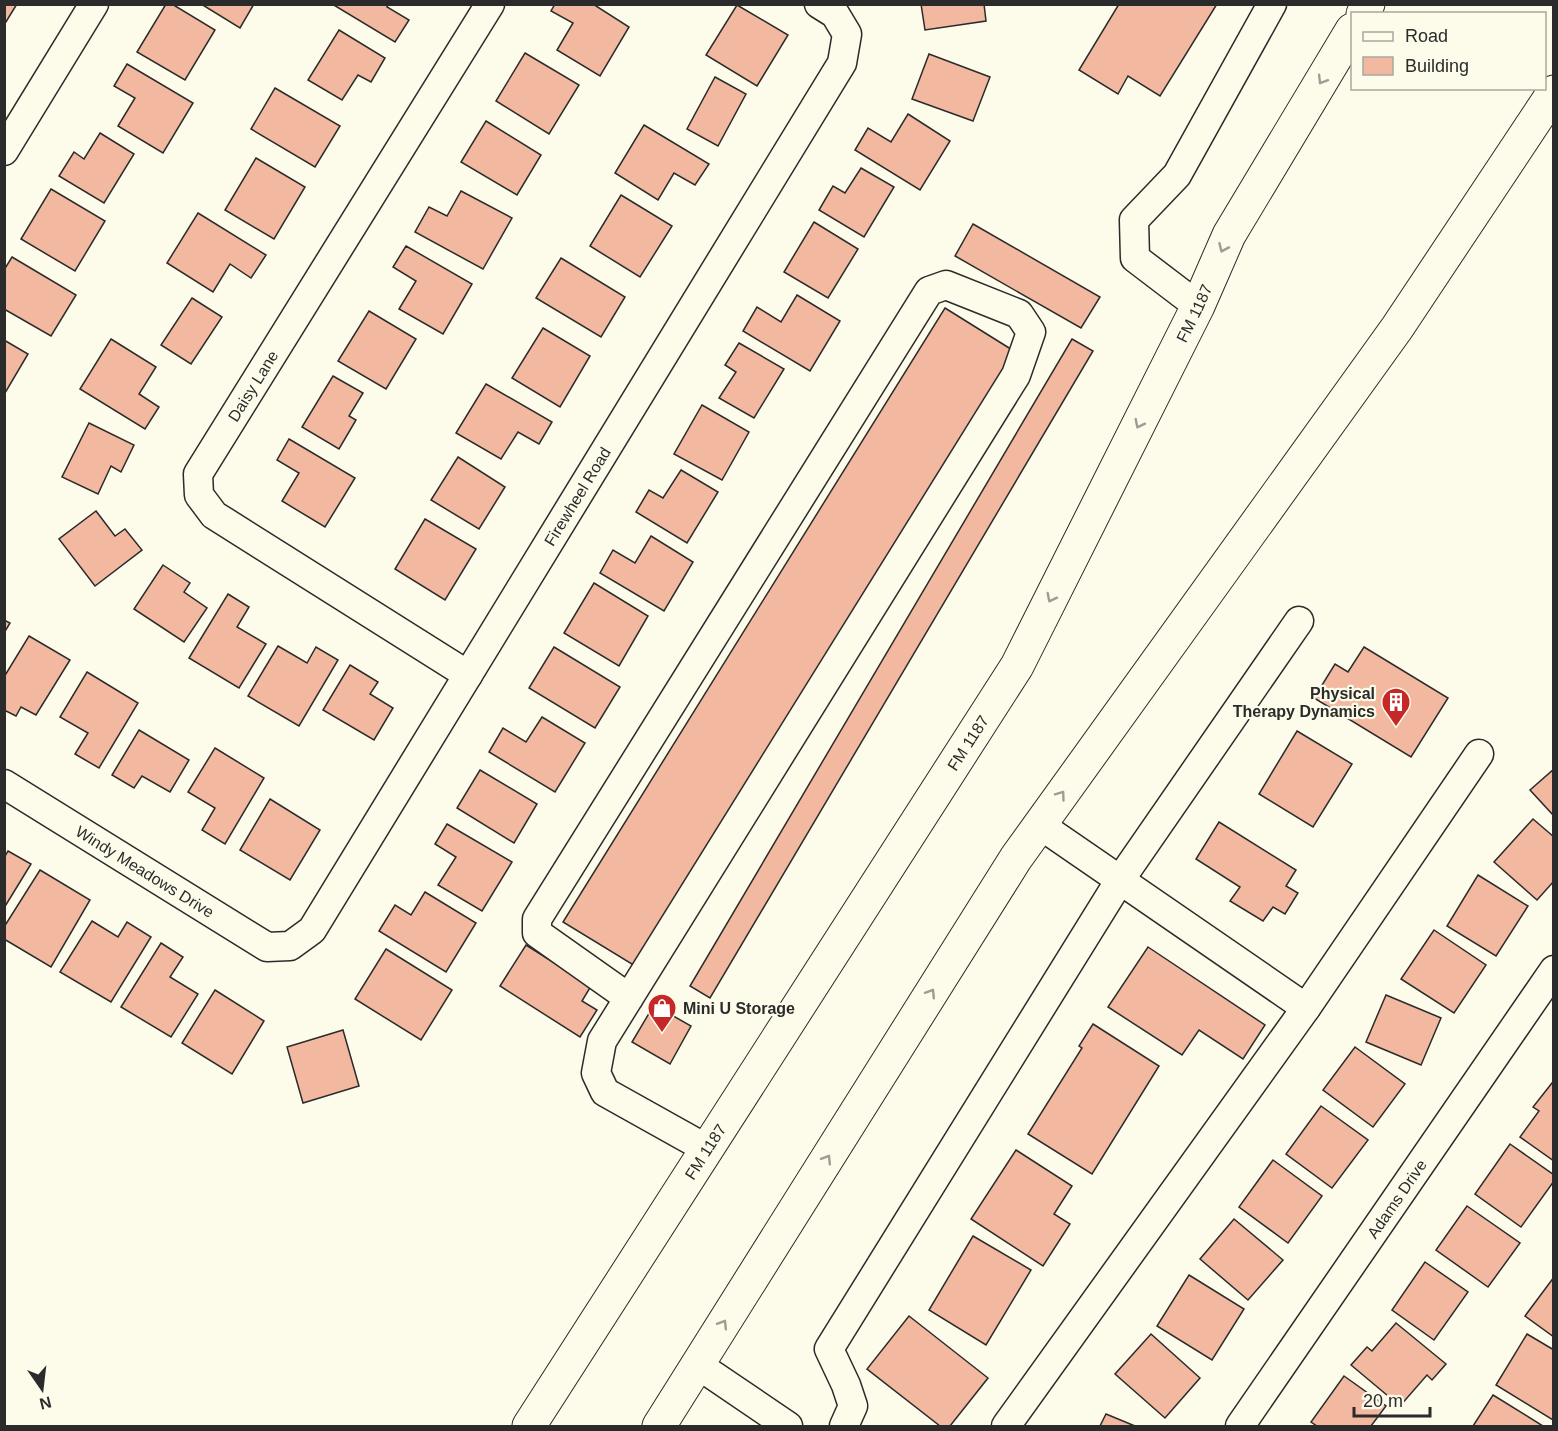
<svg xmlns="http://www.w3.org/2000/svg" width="1558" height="1431" font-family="Helvetica,sans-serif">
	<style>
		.building { fill: #f2b8a0; stroke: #2b2b2b; stroke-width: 1.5 }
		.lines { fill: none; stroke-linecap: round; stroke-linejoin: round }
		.minor-casing { stroke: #2b2b2b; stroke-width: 31 }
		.major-casing { stroke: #2b2b2b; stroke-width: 35 }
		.minor { stroke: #fdfbea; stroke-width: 28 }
		.major { stroke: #fdfbea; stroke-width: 33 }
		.oneway { stroke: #9e9d94 }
		.labels { text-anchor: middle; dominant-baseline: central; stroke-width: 4.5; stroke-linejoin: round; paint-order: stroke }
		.street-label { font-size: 16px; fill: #2b2b2b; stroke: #fdfbea }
		.poi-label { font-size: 16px; font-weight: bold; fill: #2b2b2b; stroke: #fdfbea; text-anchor: end }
	</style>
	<rect width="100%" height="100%" fill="#fdfbea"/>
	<g class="building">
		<path d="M4,4h13l-13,21z"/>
		<path d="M166,4h6l43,26 -30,50 -48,-28z"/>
		<path d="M201,4h53l-14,24z"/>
		<path d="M332,4h56l-1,3 22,13 -14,22z"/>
		<path d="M555,4h38l36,23 -29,49 -43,-26 16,-27 -22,-12z"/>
		<path d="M921,4h63l2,17 -61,9z"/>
		<path d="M1119,4h98l-57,92 -32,-20 -10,18 -39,-24z"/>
		<path d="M737,5l51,30 -31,51 -51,-31z"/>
		<path d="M339,30l46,28 -14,24 -13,-7 -16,25 -34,-20z"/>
		<path d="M525,53l54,32 -30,49 -53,-33z"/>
		<path d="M929,54l61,23 -17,44 -61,-22z"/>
		<path d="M127,64l66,39 -30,50 -45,-27 17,-28 -21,-12z"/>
		<path d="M715,77l31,17 -28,52 -31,-17z"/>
		<path d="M275,88l65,38 -25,41 -64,-38z"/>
		<path d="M908,114l42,27 -30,49 -65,-40 13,-22 23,14z"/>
		<path d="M486,121l55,34 -24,40 -56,-33z"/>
		<path d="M644,125l65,39 -14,21 -21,-12 -16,27 -43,-27z"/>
		<path d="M100,133l34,21 -30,49 -45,-27 15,-24 10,7z"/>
		<path d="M256,158l49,29 -31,52 -49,-29z"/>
		<path d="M861,168l33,19 -30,50 -45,-27 14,-24 12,7z"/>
		<path d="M51,189l54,32 -30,50 -54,-32z"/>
		<path d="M461,191l51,27 -29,51 -68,-37 14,-25 18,9z"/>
		<path d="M621,195l51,31 -32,51 -50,-31z"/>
		<path d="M198,213l68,42 -15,23 -21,-14 -17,28 -46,-29z"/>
		<path d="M814,222l44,27 -30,49 -44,-26z"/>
		<path d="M973,224l127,73 -19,31 -126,-72z"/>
		<path d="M406,246l66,38 -29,50 -44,-25 17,-28 -23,-14z"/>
		<path d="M12,257l64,38 -25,41 -47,-27v-39z"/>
		<path d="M561,258l64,39 -24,40 -65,-39z"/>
		<path d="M797,295l43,26 -30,50 -67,-40 14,-24 24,15z"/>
		<path d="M192,298l30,19 -31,47 -30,-19z"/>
		<path d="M945,308l77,48 -382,613 -77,-47z"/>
		<path d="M369,311l47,28 -30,50 -48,-28z"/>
		<path d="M543,328l47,28 -30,51 -48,-29z"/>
		<path d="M111,339l45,28 -17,27 20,13 -14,22 -65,-40z"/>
		<path d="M1072,339l21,12 -383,647 -20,-12z"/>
		<path d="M4,340l24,14 -23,39h-1z"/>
		<path d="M739,343l45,26 -30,49 -35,-20 17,-26 -11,-7z"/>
		<path d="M333,376l30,17 -14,23 7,4 -17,29 -37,-22z"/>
		<path d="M486,384l66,38 -13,22 -21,-12 -17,27 -45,-26z"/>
		<path d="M702,405l47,27 -27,48 -48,-26z"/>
		<path d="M89,423l45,22 -13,27 -10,-6 -13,28 -36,-17z"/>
		<path d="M289,439l66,39 -30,49 -43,-26 17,-28 -22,-13z"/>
		<path d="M458,457l47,30 -26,42 -48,-29z"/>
		<path d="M681,470l37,22 -31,51 -51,-31 13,-22 14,8z"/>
		<path d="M96,511l19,25 10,-7 17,21 -47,36 -36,-47z"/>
		<path d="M425,519l51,30 -31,51 -50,-31z"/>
		<path d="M651,536l42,26 -29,49 -64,-38 13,-23 22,13z"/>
		<path d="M163,565l27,18 -6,9 23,16 -23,34 -50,-33z"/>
		<path d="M594,583l54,33 -29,50 -55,-33z"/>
		<path d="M228,594l21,13 -12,20 29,17 -27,44 -50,-30z"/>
		<path d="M4,620l6,3 -6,10z"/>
		<path d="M29,636l41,24 -34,55 -15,-8 -5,9 -12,-6v-33z"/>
		<path d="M278,646l29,17 9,-16 22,13 -39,66 -51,-30z"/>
		<path d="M554,647l66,40 -25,41 -66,-40z"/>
		<path d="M1364,647l84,51 -37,59 -97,-59 21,-34 13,8z"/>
		<path d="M350,665l28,17 -8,12 23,14 -19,32 -51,-30z"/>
		<path d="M87,672l51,31 -39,65 -24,-14 13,-21 -28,-16z"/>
		<path d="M542,717l43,26 -30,49 -66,-40 14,-24 23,14z"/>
		<path d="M139,730l50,30 -19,32 -28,-16 -8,12 -22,-13z"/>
		<path d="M1297,731l55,33 -39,63 -54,-33z"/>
		<path d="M215,748l49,30 -39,66 -23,-14 13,-22 -27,-16z"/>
		<path d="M1554,769v47l-24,-26z"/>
		<path d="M480,770l57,34 -23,39 -57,-35z"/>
		<path d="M270,799l50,31 -30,50 -50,-30z"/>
		<path d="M1533,819l21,18v44l-17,19 -43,-38z"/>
		<path d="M1219,822l77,48 -10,16 12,7 -13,21 -12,-7 -10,14 -33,-20 10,-14 -44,-28z"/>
		<path d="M447,824l65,38 -30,49 -44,-26 18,-28 -21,-13z"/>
		<path d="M8,851l23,13 -27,44v-50z"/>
		<path d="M40,870l50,30 -39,67 -47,-28v-12z"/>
		<path d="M1478,875l50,31 -32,50 -49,-30z"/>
		<path d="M425,892l51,31 -30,49 -67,-41 16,-26 16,10z"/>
		<path d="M92,921l26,16 9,-15 24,15 -40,65 -51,-30z"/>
		<path d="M1434,930l52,35 -32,48 -53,-34z"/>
		<path d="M161,943l22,14 -13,20 28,17 -27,43 -50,-30z"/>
		<path d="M526,945l65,41 -9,15 15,9 -17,27 -80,-51z"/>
		<path d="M1148,947l117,78 -22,34 -44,-29 -17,25 -74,-48z"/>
		<path d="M386,949l66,41 -31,50 -66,-41z"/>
		<path d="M215,990l49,31 -32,53 -50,-31z"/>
		<path d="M1386,995l55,23 -20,47 -55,-23z"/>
		<path d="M654,1005l37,21 -21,38 -38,-22z"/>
		<path d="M1093,1024l66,42 -67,108 -64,-40 54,-86 -3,-2z"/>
		<path d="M343,1030l16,56 -56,17 -16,-56z"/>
		<path d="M1355,1047l50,37 -32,43 -50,-37z"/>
		<path d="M1552,1083l2,1v77l-34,-24 19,-26 -6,-4z"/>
		<path d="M1321,1106l47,34 -36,48 -46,-34z"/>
		<path d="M1510,1144l44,31v6l-33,46 -46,-33z"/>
		<path d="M1016,1150l56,36 -18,28 16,10 -27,42 -72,-47z"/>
		<path d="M1273,1160l49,36 -34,47 -49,-36z"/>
		<path d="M1467,1206l53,37 -32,44 -52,-37z"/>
		<path d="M1234,1219l49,41 -35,40 -48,-41z"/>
		<path d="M973,1236l58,34 -45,75 -57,-35z"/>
		<path d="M1425,1262l43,30 -34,48 -42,-30z"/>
		<path d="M1189,1275l55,34 -32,51 -55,-34z"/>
		<path d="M1554,1277v60l-29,-21z"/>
		<path d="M909,1316l79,62 -38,48h-10l-73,-57z"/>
		<path d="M1396,1323l50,41 -14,16 -5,-5 -27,31 -49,-41 16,-18 5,4z"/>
		<path d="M1151,1334l49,44 -35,40 -50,-44z"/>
		<path d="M1527,1334l27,16 -1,70 -57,-35z"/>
		<path d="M1344,1376l42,30 -15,20h-54l-6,-4z"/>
		<path d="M1493,1395l50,31h-70z"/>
		<path d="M1106,1414l29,12h-35z"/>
	</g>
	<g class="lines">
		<g class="minor-casing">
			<g id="minor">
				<path d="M4,151l90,-147"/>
				<path d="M1198,306l-63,-48 -1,-38 43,-45 95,-171"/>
				<path id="s1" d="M468,675l-254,-160 -15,-20 -1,-21 292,-470"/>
				<path id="s2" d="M4,784l263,163 23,-1 22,-16 530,-867 5,-29 -12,-20 -16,-10"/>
				<path d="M1040,825l266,183"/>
				<path d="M629,998l-92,-65v-14l392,-628 17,-6 73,29 12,18 -15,43 -414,666 -6,32 9,19 102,57"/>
				<path d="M698,1365l90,61"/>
				<path d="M844,1426l9,-20 -7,-21 -17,-36 291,-469 179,-259"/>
				<path d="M1006,1426l300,-418 173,-254"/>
				<path id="s3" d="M1240,1426l314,-456"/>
			</g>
		</g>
		<g class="major-casing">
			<g id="major">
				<path d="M1363,14l5,-10"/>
				<path id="s4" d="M529,1426l488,-760 181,-360 31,-71 123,-205"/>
				<path d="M659,1426l357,-568 381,-530 157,-236"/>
			</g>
		</g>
		<use href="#minor" class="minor"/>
		<use href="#major" class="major"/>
	</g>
	<defs><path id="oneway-chevron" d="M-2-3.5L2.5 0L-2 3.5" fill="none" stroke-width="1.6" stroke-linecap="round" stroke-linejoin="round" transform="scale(1.5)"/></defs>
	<g class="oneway">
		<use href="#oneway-chevron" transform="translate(1322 80) rotate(121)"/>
		<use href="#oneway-chevron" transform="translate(1223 248) rotate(114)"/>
		<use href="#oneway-chevron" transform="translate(1139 424) rotate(117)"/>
		<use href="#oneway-chevron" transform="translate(1051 598) rotate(117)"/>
		<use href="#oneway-chevron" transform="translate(1061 795) rotate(-54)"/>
		<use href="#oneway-chevron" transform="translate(931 993) rotate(-58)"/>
		<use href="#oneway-chevron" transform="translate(827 1159) rotate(-58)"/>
		<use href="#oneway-chevron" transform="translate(723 1324) rotate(-58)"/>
	</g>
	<defs>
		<g id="building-pin" transform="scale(1.5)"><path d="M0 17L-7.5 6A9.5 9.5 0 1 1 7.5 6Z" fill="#c62828" stroke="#fdfbea"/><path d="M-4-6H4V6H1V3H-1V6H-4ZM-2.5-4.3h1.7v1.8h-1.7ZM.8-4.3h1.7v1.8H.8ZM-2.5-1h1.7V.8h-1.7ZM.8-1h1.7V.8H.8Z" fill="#fff"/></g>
		<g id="shop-pin" transform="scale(1.5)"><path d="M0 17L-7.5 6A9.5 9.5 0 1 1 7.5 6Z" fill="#c62828" stroke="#fdfbea"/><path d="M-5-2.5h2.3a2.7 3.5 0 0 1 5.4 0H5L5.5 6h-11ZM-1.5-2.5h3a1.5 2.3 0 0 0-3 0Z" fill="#fff"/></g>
	</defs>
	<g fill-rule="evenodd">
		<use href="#building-pin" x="1396" y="702"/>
		<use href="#shop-pin" x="662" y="1008"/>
	</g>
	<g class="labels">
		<g class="street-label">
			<text stroke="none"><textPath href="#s4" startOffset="1298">FM 1187</textPath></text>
			<text stroke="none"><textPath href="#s1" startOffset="450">Daisy Lane</textPath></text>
			<text stroke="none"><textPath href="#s2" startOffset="868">Firewheel Road</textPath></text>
			<text stroke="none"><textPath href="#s4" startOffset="812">FM 1187</textPath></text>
			<text stroke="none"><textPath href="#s2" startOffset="166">Windy Meadows Drive</textPath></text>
			<text stroke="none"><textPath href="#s4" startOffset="326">FM 1187</textPath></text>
			<text stroke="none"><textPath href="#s3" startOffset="276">Adams Drive</textPath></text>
		</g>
		<g class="poi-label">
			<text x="1375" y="693">Physical<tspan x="1375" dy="18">Therapy Dynamics</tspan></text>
			<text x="683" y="1008" text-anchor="start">Mini U Storage</text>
		</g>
	</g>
	<rect width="1558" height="1431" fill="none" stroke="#2b2b2b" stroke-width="12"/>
	<rect x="1351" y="12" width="195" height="78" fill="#fdfbea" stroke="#a9a89e" stroke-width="1.5"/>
	<rect x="1363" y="32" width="30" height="9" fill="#fdfbea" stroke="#a9a89e" stroke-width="1.5"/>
	<text x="1405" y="42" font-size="18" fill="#2b2b2b">Road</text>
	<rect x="1363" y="57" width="30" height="18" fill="#f2b8a0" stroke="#a9a89e" stroke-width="1.5"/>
	<text x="1405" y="72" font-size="18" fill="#2b2b2b">Building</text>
	<g transform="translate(42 1389) rotate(166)" stroke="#fdfbea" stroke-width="4.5" paint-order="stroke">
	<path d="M0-4.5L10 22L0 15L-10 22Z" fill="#2b2b2b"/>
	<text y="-9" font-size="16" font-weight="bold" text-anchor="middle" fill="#2b2b2b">N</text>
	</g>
	<path d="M1354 1407v9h76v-9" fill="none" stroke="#2b2b2b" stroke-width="3"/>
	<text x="1363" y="1407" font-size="18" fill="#2b2b2b" stroke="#fdfbea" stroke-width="4.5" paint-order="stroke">20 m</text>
</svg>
